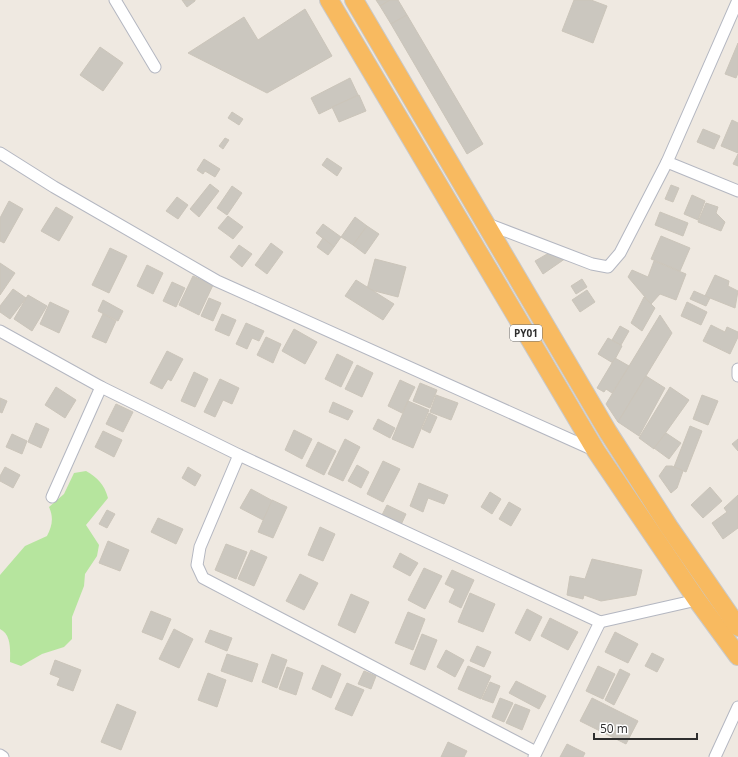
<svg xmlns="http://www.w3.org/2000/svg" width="738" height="757" font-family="'Open Sans',sans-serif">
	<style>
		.green { fill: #b6e59e }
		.building { fill: #cbc7bf; stroke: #cbc5ba }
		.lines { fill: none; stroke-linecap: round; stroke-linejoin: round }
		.minor-casing { stroke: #b4b7c1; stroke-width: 13 }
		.trunk-casing { stroke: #c9c9c9; stroke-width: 20 }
		.minor { stroke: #fff; stroke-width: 11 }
		.trunk { stroke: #f8ba60; stroke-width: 18 }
		.labels { text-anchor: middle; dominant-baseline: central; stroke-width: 3.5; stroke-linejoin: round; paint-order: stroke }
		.shield { fill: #fff; stroke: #6d6d6d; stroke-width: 1 }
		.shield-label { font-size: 10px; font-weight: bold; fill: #2e2e2e }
	</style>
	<rect width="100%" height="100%" fill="#efe9e1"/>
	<path class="green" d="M86,471c12,7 18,13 22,27l-22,27 13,20 -2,11 -12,18 -1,12 -12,31v22l-8,8 -22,7 -21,12 -11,-4c0,-11 2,-27 -10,-33v-54l25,-29 22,-10c5,-10 7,-18 2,-29l15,-13 10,-21z"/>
	<g class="building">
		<path d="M182,0h13v1l-8,6z"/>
		<path d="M376,0h14l-10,6z"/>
		<path d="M390,0h8l9,15 -16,9 -11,-18z"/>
		<path d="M574,0h17l16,6 -14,37 -31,-12z"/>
		<path d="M305,9l27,47 -65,37 -79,-40 56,-36 14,23z"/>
		<path d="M407,15l76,129 -16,10 -76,-130z"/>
		<path d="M738,43v30l-2,5 -11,-4z"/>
		<path d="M100,47l23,16 -20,28 -23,-16z"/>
		<path d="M350,78l8,17 -39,19 -8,-16z"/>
		<path d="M359,95l7,16 -27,11 -7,-15z"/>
		<path d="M232,112l11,7 -4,6 -11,-7z"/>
		<path d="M732,120l6,3v30l-17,-7z"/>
		<path d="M703,129l17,7 -6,13 -17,-7z"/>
		<path d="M225,138l4,2 -6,9 -4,-3z"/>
		<path d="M738,154v12l-5,-2z"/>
		<path d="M327,158l15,10 -5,8 -15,-11z"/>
		<path d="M204,159l16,10 -5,8 -10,-6 -2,3 -6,-4z"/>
		<path d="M210,184l9,7 -20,26 -9,-8z"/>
		<path d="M671,185l8,3 -6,14 -8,-3z"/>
		<path d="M232,186l10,7 -15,22 -10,-7z"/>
		<path d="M692,195l13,6 -7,19 -14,-6z"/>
		<path d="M177,197l11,8 -10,14 -12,-8z"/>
		<path d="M9,201l14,8 -19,34 -4,-2v-23z"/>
		<path d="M706,203l12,4 -2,6 9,9 -4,9 -23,-9z"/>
		<path d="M56,207l17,10 -14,24 -18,-10z"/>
		<path d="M660,212l28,11 -5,13 -28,-11z"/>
		<path d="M228,216l15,11 -10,12 -15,-11z"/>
		<path d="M355,217l12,9 -14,19 -12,-8z"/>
		<path d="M323,224l18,13 -7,10 -18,-14z"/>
		<path d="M367,226l12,8 -14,20 -12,-9z"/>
		<path d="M661,236l29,12 -10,23 -29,-12z"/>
		<path d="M323,238l11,9 -6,8 -11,-8z"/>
		<path d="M271,243l12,9 -16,22 -12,-9z"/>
		<path d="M239,245l13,9 -10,13 -12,-10z"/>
		<path d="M110,248l17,8 -18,37 -17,-8z"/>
		<path d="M554,250l15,6 -26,18 -8,-13z"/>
		<path d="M375,259l31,8 -8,30 -31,-8z"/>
		<path d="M654,261l32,13 -10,26 -16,-6 -9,10 -23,-27 4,-7 16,7z"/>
		<path d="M0,263l15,10 -15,22z"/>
		<path d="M147,265l16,8 -10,21 -16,-8z"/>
		<path d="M715,275l14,6 -1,5 10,5 -3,17 -30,-12z"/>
		<path d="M193,276l20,9 -14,30 -20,-10z"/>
		<path d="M582,279l5,8 -11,7 -5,-8z"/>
		<path d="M356,280l38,24 -11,16 -38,-24z"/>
		<path d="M172,282l13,6 -9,19 -13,-6z"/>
		<path d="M13,289l13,9 -16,21 -10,-7v-6z"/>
		<path d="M587,290l8,12 -15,10 -8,-12z"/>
		<path d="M694,291l16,7 -4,8 -16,-7z"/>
		<path d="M28,295l19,11 -15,25 -18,-12z"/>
		<path d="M644,297l11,11 -13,23 -11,-8z"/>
		<path d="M209,298l12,5 -8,18 -12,-5z"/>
		<path d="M103,300l20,11 -5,10 -20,-10z"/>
		<path d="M50,302l19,9 -10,22 -19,-9z"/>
		<path d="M687,302l20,10 -6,13 -20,-9z"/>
		<path d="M103,314l13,7 -10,22 -14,-6z"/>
		<path d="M222,314l14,6 -7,16 -14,-6z"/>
		<path d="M660,315l12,18 -54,89 -12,-18z"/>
		<path d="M246,323l18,8 -5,10 -7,-3 -5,11 -11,-5z"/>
		<path d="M711,325l14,7 2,-5 11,5v5l-8,17 -27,-13z"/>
		<path d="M620,326l9,5 -8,14 -9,-5z"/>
		<path d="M294,329l23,13 -12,22 -23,-13z"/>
		<path d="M266,337l15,7 -8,19 -16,-8z"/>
		<path d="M608,338l14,8 -9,17 -15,-9z"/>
		<path d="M167,351l16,8 -12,22 -3,-2 -6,10 -12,-6z"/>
		<path d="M337,354l16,8 -12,25 -16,-8z"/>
		<path d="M615,358l14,8 -17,27 -6,-4 -2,3 -7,-4z"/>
		<path d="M357,365l16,8 -11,24 -17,-8z"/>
		<path d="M194,372l14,7 -13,28 -14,-6z"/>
		<path d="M646,376l19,12 -26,48 -21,-14z"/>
		<path d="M220,379l19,9 -7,16 -9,-4 -8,17 -11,-5z"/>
		<path d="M400,380l15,7 -13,26 -14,-7z"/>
		<path d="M420,383l17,7 -7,18 -17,-7z"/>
		<path d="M56,387l20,13 -11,18 -20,-13z"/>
		<path d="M670,387l19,13 -35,49 -15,-11z"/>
		<path d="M436,395l22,8 -7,17 -21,-8z"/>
		<path d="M702,395l16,6 -10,24 -15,-6z"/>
		<path d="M0,398l7,3 -5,12 -2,-1z"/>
		<path d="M408,401l21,9 -16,38 -21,-9z"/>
		<path d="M333,402l20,9 -5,9 -19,-8z"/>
		<path d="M116,404l17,8 -10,20 -17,-8z"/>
		<path d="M429,413l8,4 -7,16 -8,-4z"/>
		<path d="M378,419l17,9 -5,10 -17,-9z"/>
		<path d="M36,423l13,6 -8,19 -13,-6z"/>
		<path d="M690,426l12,5 -16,41 -12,-5z"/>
		<path d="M294,430l18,9 -10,20 -17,-9z"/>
		<path d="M103,431l19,9 -8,17 -19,-10z"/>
		<path d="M666,433l15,10 -12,16 -15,-11z"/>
		<path d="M12,434l15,7 -5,13 -16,-7z"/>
		<path d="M345,439l15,8 -17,34 -15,-7z"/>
		<path d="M738,439v12l-6,-7z"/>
		<path d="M318,442l18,9 -12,24 -18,-9z"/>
		<path d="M383,461l17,8 -17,33 -16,-8z"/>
		<path d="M357,465l12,7 -8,16 -13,-7z"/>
		<path d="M666,466h6l11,5 -6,17 -6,5 -12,-17z"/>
		<path d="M5,467l15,8 -7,13 -13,-7v-5z"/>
		<path d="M188,467l13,8 -6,11 -13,-8z"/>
		<path d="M419,483l29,12 -4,9 -16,-6 -5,14 -13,-6z"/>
		<path d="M710,487l12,14 -19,17 -12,-13z"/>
		<path d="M251,489l22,12 -10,19 -23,-12z"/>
		<path d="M490,492l11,7 -9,15 -11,-7z"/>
		<path d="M738,495v33l-15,11 -11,-16 15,-11 -3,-4z"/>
		<path d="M272,500l15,7 -14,31 -15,-6z"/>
		<path d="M509,502l12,7 -10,17 -12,-7z"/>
		<path d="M387,505l19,9 -6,13 -19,-10z"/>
		<path d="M107,510l8,4 -8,14 -8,-4z"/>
		<path d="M158,518l25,11 -7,15 -25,-12z"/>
		<path d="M320,527l15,7 -12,27 -15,-6z"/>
		<path d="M108,541l21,9 -9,21 -21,-8z"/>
		<path d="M226,544l21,8 -11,27 -21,-9z"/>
		<path d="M251,550l16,7 -13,29 -16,-7z"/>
		<path d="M400,553l18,10 -8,13 -17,-9z"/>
		<path d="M592,559l50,11 -6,25 -35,6 -17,-6 -1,4 -16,-4 3,-19 15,3z"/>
		<path d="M424,568l18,8 -17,33 -17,-9z"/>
		<path d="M452,570l22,10 -13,28 -12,-6 6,-13 -10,-5z"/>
		<path d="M300,574l18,9 -14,27 -18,-9z"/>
		<path d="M470,593l25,11 -12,28 -25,-10z"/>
		<path d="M351,594l18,8 -14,31 -17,-8z"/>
		<path d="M527,609l15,8 -12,24 -15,-8z"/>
		<path d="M151,611l20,8 -9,21 -20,-8z"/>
		<path d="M408,612l17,7 -12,31 -18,-7z"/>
		<path d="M550,618l28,14 -10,18 -27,-14z"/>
		<path d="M174,629l19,10 -14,29 -20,-9z"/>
		<path d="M210,630l22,8 -5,13 -22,-9z"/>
		<path d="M615,632l23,12 -10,19 -23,-11z"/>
		<path d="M422,634l15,6 -12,30 -15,-6z"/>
		<path d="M477,646l14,6 -7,15 -14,-6z"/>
		<path d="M446,650l18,10 -9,17 -18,-10z"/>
		<path d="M652,653l12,6 -7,13 -12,-6z"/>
		<path d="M227,654l31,10 -6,18 -31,-11z"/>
		<path d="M272,654l15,6 -10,28 -15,-6z"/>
		<path d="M55,660l26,10 -8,21 -16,-6 3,-7 -10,-4z"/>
		<path d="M322,665l19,9 -10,24 -19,-9z"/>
		<path d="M468,666l23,10 -10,23 -23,-10z"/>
		<path d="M598,666l17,8 -12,25 -17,-8z"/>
		<path d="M287,667l16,6 -7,22 -17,-6z"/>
		<path d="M620,669l10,5 -16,31 -9,-5z"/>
		<path d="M364,671l12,5 -5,13 -13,-5z"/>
		<path d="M208,673l18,7 -9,27 -19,-7z"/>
		<path d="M516,681l30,15 -7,13 -30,-16z"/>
		<path d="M490,682l10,4 -7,17 -11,-4z"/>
		<path d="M347,683l17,7 -12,26 -17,-7z"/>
		<path d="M500,698l13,5 -9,19 -12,-5z"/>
		<path d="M592,698l46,23 -12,23 -46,-23z"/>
		<path d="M117,704l19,8 -15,38 -20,-8z"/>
		<path d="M515,704l15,6 -8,20 -16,-7z"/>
		<path d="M448,742l19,9 -3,6h-23z"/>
		<path d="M567,744l18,9 -2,4h-23z"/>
	</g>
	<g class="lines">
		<g class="minor-casing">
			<g id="minor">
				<path d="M115,0l40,67"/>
				<path d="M0,153l54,34 163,94 379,170"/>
				<path d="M667,162l71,29"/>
				<path d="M485,223l107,41 16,3 12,-14 47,-91 71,-162"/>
				<path d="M0,331l101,56 138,68 361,167 97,-22"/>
				<path d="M738,369v7"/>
				<path d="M239,455l-39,92 -3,18 6,13 333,174"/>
				<path d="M52,497l49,-110"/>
				<path d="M0,755l3,2"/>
				<path d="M534,757l66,-135"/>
				<path d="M715,757l23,-50"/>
			</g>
		</g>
		<g class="trunk-casing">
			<g id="trunk">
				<path d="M329,0l267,451 101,149 41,56"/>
				<path d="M354,0l254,432 61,95 69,100"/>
			</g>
		</g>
		<use href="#minor" class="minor"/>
		<use href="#trunk" class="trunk"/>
	</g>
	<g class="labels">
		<rect class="shield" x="510" y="325" width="32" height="16" rx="3"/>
		<g class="shield-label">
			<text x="526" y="333">PY01</text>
		</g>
	</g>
	<path d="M594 733v6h103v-6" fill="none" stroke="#2e2e2e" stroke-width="2"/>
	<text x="600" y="733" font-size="12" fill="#2e2e2e" stroke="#ffffff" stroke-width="3" paint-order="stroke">50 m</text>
</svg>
